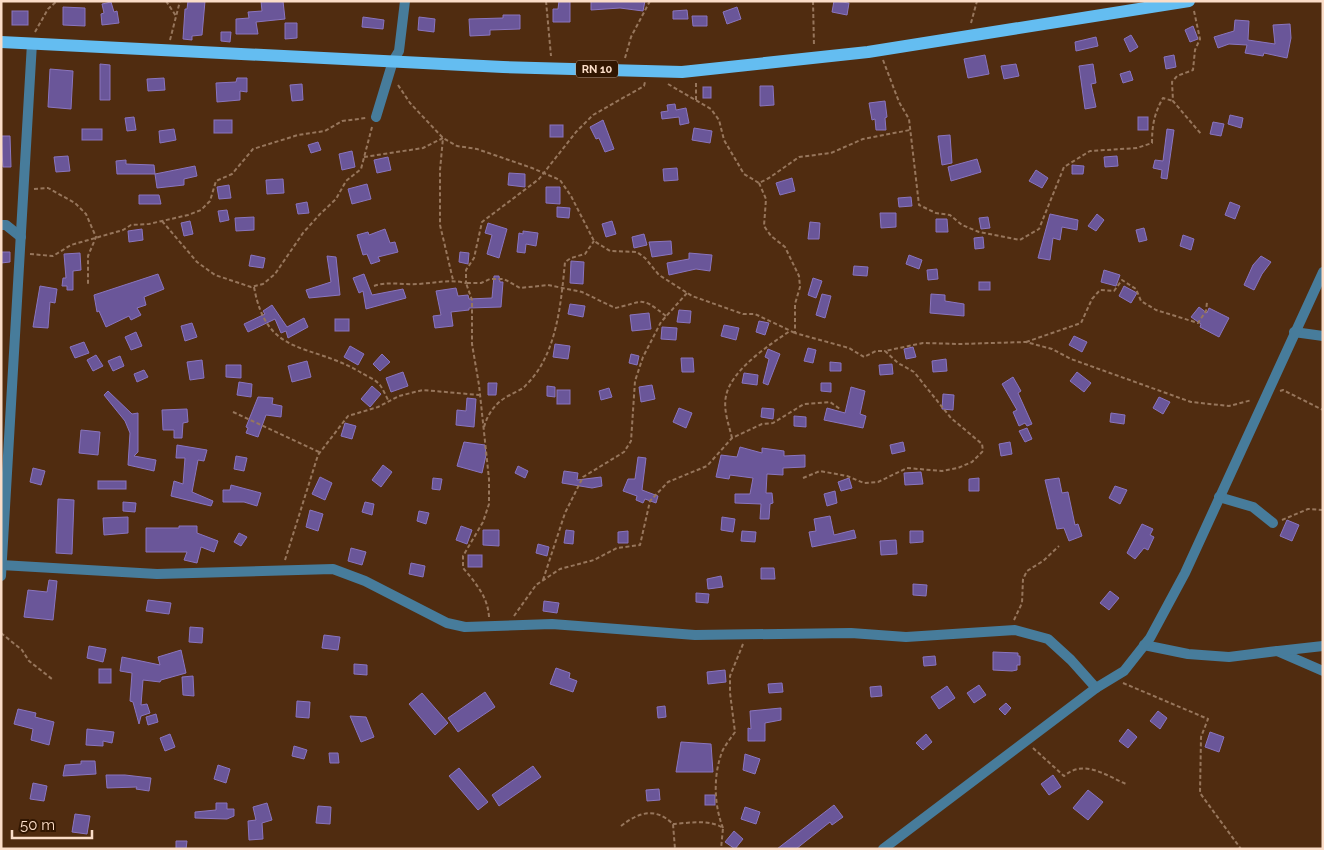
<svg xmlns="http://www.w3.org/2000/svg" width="1324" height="850" font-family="Raleway,sans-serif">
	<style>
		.building { fill: #6a5699; stroke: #8a75be }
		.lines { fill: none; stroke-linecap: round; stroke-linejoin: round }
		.path { stroke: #97765c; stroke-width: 2; stroke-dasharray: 4 2.5; stroke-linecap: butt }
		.street { stroke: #477c9b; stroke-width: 10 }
		.primary { stroke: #64bdf1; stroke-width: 12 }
		.labels { text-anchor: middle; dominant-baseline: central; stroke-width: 5; stroke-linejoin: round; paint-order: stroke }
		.shield { fill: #311601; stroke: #bea18c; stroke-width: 1 }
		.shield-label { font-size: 11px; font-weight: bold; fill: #fbddc8 }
	</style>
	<rect width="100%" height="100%" fill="#502c10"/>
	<g class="building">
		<path d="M188,1h17l-3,34 -10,1v4l-9,-1 2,-30h2z"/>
		<path d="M261,1h22l2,18 -29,3 2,12h-22v-15l13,-1 -1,-6 14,-1z"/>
		<path d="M559,1h11v21h-17v-13h5z"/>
		<path d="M591,1h54l-2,10 -23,-3 -29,2z"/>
		<path d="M834,1l15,2 -2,12 -15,-3z"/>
		<path d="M111,2l3,10 3,-1 2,12 -17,2 -1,-11 3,-1 -2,-9z"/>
		<path d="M63,7l22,1v18l-22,-1z"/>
		<path d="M737,7l4,12 -14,5 -4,-12z"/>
		<path d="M687,10l1,9h-15v-8z"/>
		<rect x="12" y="11" width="16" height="14"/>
		<path d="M503,15h17v14l-30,1v5l-20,1 -1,-17 34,-1z"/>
		<path d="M692,16h15v10h-14z"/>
		<path d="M363,17l21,3 -1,9 -21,-2z"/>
		<path d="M419,17l16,2 -1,13 -16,-2z"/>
		<path d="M1235,20l14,1 -1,19 27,4 -2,-19 17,-1 1,14 -4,20 -23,-5 -1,3 -18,-3 2,-8 -18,-1 -11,4 -4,-11 20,-6z"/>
		<path d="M285,23h12v15l-12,1z"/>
		<path d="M1193,26l5,13 -8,3 -5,-12z"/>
		<path d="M221,32h10l-1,10 -9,-1z"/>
		<path d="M1131,35l7,12 -8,5 -6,-13z"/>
		<path d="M1096,37l2,9 -22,5 -1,-9z"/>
		<path d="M985,55l4,19 -21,4 -4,-19z"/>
		<path d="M1174,55l2,12 -10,2 -2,-12z"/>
		<path d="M100,64l10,1v35h-10z"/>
		<path d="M1016,64l3,12 -15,3 -3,-13z"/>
		<path d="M1093,64l3,19 -5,1 5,23 -11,2 -6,-43z"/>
		<path d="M50,69l23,2 -2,38 -23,-2z"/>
		<path d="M1130,71l3,9 -10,3 -3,-9z"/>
		<path d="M164,78l1,12 -17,1 -1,-12z"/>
		<path d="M237,78h10v14l-7,-1v9l-23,2 -1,-19 20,-1z"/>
		<path d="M302,84l1,16 -11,1 -2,-16z"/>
		<path d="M760,86h13l1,19 -14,1z"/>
		<rect x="703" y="87" width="8" height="11"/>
		<path d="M885,101l2,16 -2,1 1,12h-10l-1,-11 -3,1 -3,-17z"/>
		<path d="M675,104l1,6 10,-2 3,15 -9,2 -1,-8 -17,2 -1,-7 7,-1 -1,-6z"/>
		<path d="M1230,115l13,3 -2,10 -13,-4z"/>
		<path d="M134,117l2,13 -9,1 -2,-13z"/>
		<rect x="1138" y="117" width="10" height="13"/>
		<rect x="214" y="120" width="18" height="13"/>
		<path d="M603,120l11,29 -9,3 -6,-14 -3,1 -6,-12z"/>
		<path d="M1213,122l11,2 -3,12 -11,-2z"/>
		<rect x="550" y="125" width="13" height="12"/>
		<path d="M694,128l18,3 -2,12 -18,-3z"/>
		<rect x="82" y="129" width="20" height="11"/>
		<path d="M174,129l2,11 -16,3 -1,-12z"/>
		<path d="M1167,129l7,1 -7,49 -6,-1 1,-8 -9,-2 2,-8 8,1z"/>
		<path d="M950,135l2,28 -10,2 -4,-29z"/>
		<path d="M1,136h9l1,31h-8z"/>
		<path d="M318,142l3,8 -10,3 -3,-8z"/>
		<path d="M352,151l3,16 -13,3 -3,-16z"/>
		<path d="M68,156l2,15 -14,1 -2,-15z"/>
		<path d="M1117,156l1,10 -13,1 -1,-10z"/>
		<path d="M388,157l3,13 -14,3 -3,-13z"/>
		<path d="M977,159l4,13 -30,9 -3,-14z"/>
		<path d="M126,160v4l28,1 1,9 40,-8 2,10 -13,3v6l-27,3 -2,-14h-38l-1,-13z"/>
		<path d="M1072,165l12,1 -1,8h-11z"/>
		<path d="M677,168l1,12 -14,1 -1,-12z"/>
		<path d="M1036,170l12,8 -6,10 -13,-7z"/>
		<path d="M509,173l16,1v13l-17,-2z"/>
		<path d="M792,178l3,13 -15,4 -4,-12z"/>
		<path d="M283,179l1,14 -17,1 -1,-14z"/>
		<path d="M367,184l4,15 -19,5 -4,-15z"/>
		<path d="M229,185l2,13 -12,1 -2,-12z"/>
		<path d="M546,187h14v17l-14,-1z"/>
		<path d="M139,195h20l2,9h-22z"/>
		<path d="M911,197l1,9 -13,1 -1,-9z"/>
		<path d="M307,202l2,11 -11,1 -2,-10z"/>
		<path d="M1230,202l10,4 -5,13 -10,-4z"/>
		<path d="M557,207l13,1 -1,10 -12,-1z"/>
		<path d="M227,210l2,10 -9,2 -2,-11z"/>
		<path d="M880,213h16v14l-15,1z"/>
		<path d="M1050,214l28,6 -1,10 -15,-3 -2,13 -7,-2 -3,22 -12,-2z"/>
		<path d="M1097,214l7,6 -8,11 -8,-5z"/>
		<path d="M254,217v13l-18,1 -1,-13z"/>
		<path d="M988,217l2,11 -9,1 -2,-11z"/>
		<path d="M936,219h11l1,13h-12z"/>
		<path d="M190,221l3,13 -9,2 -3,-13z"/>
		<path d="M612,221l4,13 -10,3 -4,-13z"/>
		<path d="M810,222l10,1 -1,16h-11z"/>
		<path d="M488,223l19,6 -8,29 -12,-4 5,-19 -7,-2z"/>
		<path d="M1144,228l3,12 -8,2 -3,-12z"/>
		<path d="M142,229l1,11 -14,2 -1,-11z"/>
		<path d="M385,229l5,14 5,-1 3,10 -20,5 2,4 -9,3 -4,-10 -4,1 -6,-20 11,-3 1,3z"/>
		<path d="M523,231l15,2 -2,13 -10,-2 -1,9 -8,-1 2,-19 4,1z"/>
		<path d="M644,234l3,11 -13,3 -2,-11z"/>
		<path d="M1183,235l11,4 -3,11 -11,-4z"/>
		<path d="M983,237l1,11 -9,1 -1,-11z"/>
		<path d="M671,241l1,13 -20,3 -3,-15z"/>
		<path d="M1,252h9v10l-9,1z"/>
		<path d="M460,252l9,1 -1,11 -9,-2z"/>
		<path d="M80,253l1,17 -8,1v19h-6v-4h-5l1,-8h3l-2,-24z"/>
		<path d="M689,253l23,2 -2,16 -14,-2 -27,6 -2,-12 22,-4z"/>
		<path d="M251,255l14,3 -2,10 -14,-2z"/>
		<path d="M909,255l13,5 -3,9 -13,-5z"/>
		<path d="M327,256l9,1 4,38 -31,3 -3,-8 25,-8z"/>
		<path d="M1261,256l10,6 -9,12 -8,16 -10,-5 9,-20z"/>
		<path d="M571,261l13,1 -1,22 -13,-1z"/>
		<path d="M854,266l14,1 -1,9 -14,-1z"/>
		<path d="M937,269l1,10 -10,1 -1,-10z"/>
		<path d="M1104,270l16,5 -4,11 -15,-4z"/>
		<path d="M158,274l6,15 -20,8 2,8 -9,3 4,7 -10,5 -2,-4 -23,11 -7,-16 -2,1 -3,-17z"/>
		<path d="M364,274l8,21 31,-6 3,9 -40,11 -3,-18 -4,2 -6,-15z"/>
		<path d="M494,276h5l1,6h3l-2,25 -32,1v2l-18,2 2,14 -18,2 -2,-12 8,-1 -5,-24 20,-3 2,8 10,-1 1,4 23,-1z"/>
		<path d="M813,278l9,3 -6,17 -8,-3z"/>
		<rect x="979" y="282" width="11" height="8"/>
		<path d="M40,286l17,3 -2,14 -5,-1 -2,26 -15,-1z"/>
		<path d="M1124,286l13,7 -6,10 -12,-7z"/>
		<path d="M822,294l9,2 -6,22 -9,-3z"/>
		<path d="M931,294l14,1v6l19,3v12l-34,-3z"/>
		<path d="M570,304l15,2 -2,11 -15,-3z"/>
		<path d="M272,305l15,22 17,-9 4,9 -20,11 -2,-7 -5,2 -6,-14 -27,13 -4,-8 21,-10 -2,-3z"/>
		<path d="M1199,307l8,6 2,-5 20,10 -10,19 -19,-10 1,-3 -10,-7z"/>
		<path d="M679,310l12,1 -1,12 -13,-1z"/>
		<path d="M649,313l2,16 -19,2 -2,-16z"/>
		<rect x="335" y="319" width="14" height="12"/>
		<path d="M759,321l10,2 -4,12 -9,-3z"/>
		<path d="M192,323l5,14 -12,4 -4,-15z"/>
		<path d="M724,325l15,3 -3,12 -15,-4z"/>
		<path d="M662,327l15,1 -1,12 -15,-1z"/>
		<path d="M136,332l6,14 -11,4 -6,-13z"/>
		<path d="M1074,336l13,6 -5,10 -13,-7z"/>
		<path d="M84,342l5,11 -14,5 -5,-11z"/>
		<path d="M555,344l15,2 -2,13 -15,-2z"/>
		<path d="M350,346l14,8 -6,11 -14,-8z"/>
		<path d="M913,347l3,10 -10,2 -2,-10z"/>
		<path d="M808,348l8,2 -3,13 -9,-2z"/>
		<path d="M768,349l12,5 -12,31 -5,-2 6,-24 -4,-2z"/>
		<path d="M382,354l8,8 -10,9 -7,-7z"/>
		<path d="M631,354l8,2 -2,9 -8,-2z"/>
		<path d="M96,355l7,11 -10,5 -6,-11z"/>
		<path d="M120,356l4,10 -11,5 -5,-10z"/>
		<path d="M681,358h12l1,14h-12z"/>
		<path d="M946,359l1,12 -14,1 -1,-11z"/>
		<path d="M202,360l2,18 -14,2 -3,-18z"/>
		<path d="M307,361l4,16 -19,5 -4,-16z"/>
		<path d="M830,362l11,1v8h-11z"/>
		<path d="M892,364l1,10 -13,1 -1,-10z"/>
		<path d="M226,365h15v13l-15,-1z"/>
		<path d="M144,370l4,7 -11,5 -3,-8z"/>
		<path d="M403,372l5,14 -17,6 -5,-14z"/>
		<path d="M1077,372l14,11 -7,9 -14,-11z"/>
		<path d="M744,373l14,2 -1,10 -15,-2z"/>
		<path d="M1013,377l8,14 -3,2 14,31 -5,2 -2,-3 -6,3 -6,-14 4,-2 -15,-26z"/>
		<path d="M239,382l13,2 -1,13 -14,-2z"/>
		<path d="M488,383h9l-1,12h-8z"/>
		<path d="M821,383h10v9l-10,-1z"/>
		<path d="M652,385l3,14 -14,3 -2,-15z"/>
		<path d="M372,386l9,8 -11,13 -9,-8z"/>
		<path d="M547,386l8,1v10l-8,-1z"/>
		<path d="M851,387l14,4 -5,23 6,2 -3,12 -39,-8 3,-12 18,5z"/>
		<path d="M609,388l3,9 -11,3 -2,-9z"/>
		<rect x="557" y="390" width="13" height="14"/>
		<path d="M108,391l24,23 6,-1v39l-4,4 22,4 -2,11 -26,-6 2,-32 -5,-12 -21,-26z"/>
		<path d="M943,394l11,1 -1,15 -11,-1z"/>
		<path d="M258,397l15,1 -1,6 10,2 -1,11 -15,-2 -8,22 -12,-4 2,-5 -2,-1z"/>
		<path d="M1159,397l11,5 -7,12 -10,-6z"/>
		<path d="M467,398l9,1 -2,28 -18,-2 1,-15 9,1z"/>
		<path d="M679,408l13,5 -6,15 -13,-6z"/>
		<path d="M762,408l12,1 -1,10 -12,-2z"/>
		<path d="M187,409l1,13 -5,1 -1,15h-8v-8h-11l-1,-20z"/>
		<path d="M1111,413l14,2 -1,9 -14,-2z"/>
		<path d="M794,416l12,1v10l-12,-1z"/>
		<path d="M345,423l11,3 -4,13 -11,-3z"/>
		<path d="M1027,428l5,11 -7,3 -6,-11z"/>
		<path d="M81,430l19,2 -2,23 -19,-2z"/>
		<path d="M464,442l21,3 1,10 -4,18 -25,-7z"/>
		<path d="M903,442l2,9 -13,3 -2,-9z"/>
		<path d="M1010,442l2,12 -11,2 -2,-12z"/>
		<path d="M177,445l30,5 -3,11 -6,-1 -6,32 21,9 -2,5 -40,-10 3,-15 9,3 2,-26h-9z"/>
		<path d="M740,447l22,6v-5l22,3v5l21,-1v12l-22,1v7l-16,-1 -1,19h6l1,10 -3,1 -1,15h-9l1,-15 -26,-1v-9h15l3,-16 -23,-3 -1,4 -13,-2 5,-22 16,2z"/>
		<path d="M236,456l11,2 -3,13 -10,-2z"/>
		<path d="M638,457l8,1 -4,32 16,6 -2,7 -11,-4 -2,4 -7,-3 1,-4 -14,-5 5,-12h7z"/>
		<path d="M383,465l9,7 -11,15 -9,-7z"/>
		<path d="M518,466l10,5 -3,7 -10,-5z"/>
		<path d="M33,468l12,3 -4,14 -11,-3z"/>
		<path d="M564,471l14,2 -1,7 24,-3 1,9 -10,2 -30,-5z"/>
		<path d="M921,472l2,12 -18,1 -1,-12z"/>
		<path d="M320,477l12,6 -7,17 -13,-6z"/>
		<path d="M433,478l9,1 -2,11 -8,-1z"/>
		<path d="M849,478l3,10 -11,3 -3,-9z"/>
		<path d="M979,478v13h-10v-12z"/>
		<path d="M1059,478l3,15 6,-1 7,33 3,-1 4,12 -13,5 -5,-13 -7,1 -12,-49z"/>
		<rect x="98" y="481" width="28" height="8"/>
		<path d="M231,485l30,8 -4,13 -13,-4h-21v-12h7z"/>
		<path d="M1115,486l12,4 -7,14 -11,-6z"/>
		<path d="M835,491l2,12 -10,3 -3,-12z"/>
		<path d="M58,499l16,1 -2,54 -16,-1z"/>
		<path d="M123,502l13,1 -1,9 -12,-1z"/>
		<path d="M365,502l9,2 -2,11 -10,-3z"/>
		<path d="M310,510l13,4 -5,17 -12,-4z"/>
		<path d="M419,511l10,2 -3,11 -9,-3z"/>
		<path d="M830,516l4,19 20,-5 2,8 -44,9 -3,-15 7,-1 -2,-12z"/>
		<path d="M128,517v16l-24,2 -1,-17z"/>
		<path d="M722,517l13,2 -2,13 -12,-2z"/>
		<path d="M1287,520l12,5 -7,16 -12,-5z"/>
		<path d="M1142,524l11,5 -3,6 4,2 -6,13 -4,-2 -9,11 -8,-6z"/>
		<path d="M179,526h18v7l21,8 -4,11 -13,-5 -4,16 -13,-3 3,-8h-41v-24h33z"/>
		<path d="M461,526l11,4 -5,14 -11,-4z"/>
		<path d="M483,530h16v16l-16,-1z"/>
		<path d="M566,530l8,1 -1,13 -9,-1z"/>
		<path d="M628,531v12h-10v-11z"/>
		<path d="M742,531l14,1 -1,10 -14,-1z"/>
		<path d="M910,531h13v11l-13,1z"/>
		<path d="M239,533l8,4 -6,9 -7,-4z"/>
		<path d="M896,540l1,14 -16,1 -1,-14z"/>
		<path d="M538,544l11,3 -2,9 -11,-3z"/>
		<path d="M351,548l15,4 -4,13 -14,-4z"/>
		<rect x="468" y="555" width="14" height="12"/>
		<path d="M411,563l14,3 -2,11 -14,-3z"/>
		<path d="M761,568h13l1,11h-14z"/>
		<path d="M721,576l2,11 -15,2 -1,-10z"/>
		<path d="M49,580l8,1 -4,39 -29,-3 4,-27 19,2z"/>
		<path d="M913,584l14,1 -1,11 -13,-1z"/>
		<path d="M1110,591l9,7 -10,12 -9,-7z"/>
		<path d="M696,593l13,1 -1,9 -12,-1z"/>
		<path d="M148,600l23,3 -2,11 -23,-3z"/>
		<path d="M544,601l15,2 -2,10 -14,-2z"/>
		<path d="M190,627l13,1 -1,15 -13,-1z"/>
		<path d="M324,635l16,2 -2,13 -16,-2z"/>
		<path d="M89,646l17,3 -3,13 -16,-4z"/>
		<path d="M181,650l5,23 -25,7 -1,2 -17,-2 -2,25 6,-1 3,9 -9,3 -2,8 -6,-22 -3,-1 2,-28 -12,-2 2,-14 38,8 -2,-8z"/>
		<path d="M993,652l25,1v3h2v9h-3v5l-5,1 -19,-1z"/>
		<path d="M935,656l1,9 -12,1 -1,-9z"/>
		<path d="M354,664l13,1v10l-13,-1z"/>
		<path d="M556,668l14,5 -1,5 8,3 -4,11 -23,-8z"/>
		<rect x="99" y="669" width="12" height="14"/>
		<path d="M725,670l1,12 -18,2 -1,-12z"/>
		<path d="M193,676l1,20 -11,-1 -1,-18z"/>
		<path d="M782,683l1,9 -14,1 -1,-9z"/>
		<path d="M979,685l7,10 -12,8 -7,-10z"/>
		<path d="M881,686l1,10 -11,1 -1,-10z"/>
		<path d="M947,686l8,12 -16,11 -8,-12z"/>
		<path d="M485,692l10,15 -37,25 -10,-14z"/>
		<path d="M422,693l26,30 -13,12 -26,-31z"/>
		<path d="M297,701l13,1 -1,16 -13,-1z"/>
		<path d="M1006,703l5,5 -6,7 -6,-6z"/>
		<path d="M665,706l1,11 -8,1 -1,-11z"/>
		<path d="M781,708v12l-16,3v18h-17v-13l3,1 -1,-18z"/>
		<path d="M18,709l18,4 -1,4 19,5 -5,23 -18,-5 2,-11 -19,-5z"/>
		<path d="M1158,711l9,7 -7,11 -10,-8z"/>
		<path d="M156,714l2,8 -10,3 -2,-8z"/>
		<path d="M350,716l16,1 8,20 -13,5z"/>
		<path d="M87,729l27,3 -2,11 -9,-2v5l-17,-1z"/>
		<path d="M1128,729l9,8 -9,11 -9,-7z"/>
		<path d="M1210,732l14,5 -5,15 -14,-5z"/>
		<path d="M170,734l5,13 -10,4 -5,-13z"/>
		<path d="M926,734l6,8 -9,8 -7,-7z"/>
		<path d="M681,742l30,2 2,28h-37z"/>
		<path d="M294,746l13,4 -3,9 -12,-3z"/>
		<path d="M329,753h9l1,10h-9z"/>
		<path d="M745,754l15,5 -5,15 -12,-4z"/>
		<path d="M81,761h14l1,13 -33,2 2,-11 16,-1z"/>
		<path d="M218,765l12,4 -4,14 -12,-4z"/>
		<path d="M533,766l8,11 -42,29 -7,-11z"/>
		<path d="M459,768l29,34 -10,8 -29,-34z"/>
		<path d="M106,775h19l26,3 -2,13 -13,-2 1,-2 -30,1z"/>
		<path d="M1053,775l8,12 -12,8 -8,-11z"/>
		<path d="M33,783l14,3 -3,15 -14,-2z"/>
		<path d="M659,789l1,11 -13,1 -1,-11z"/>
		<path d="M1088,790l15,12 -15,18 -15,-12z"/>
		<rect x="705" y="795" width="10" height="10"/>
		<path d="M216,803h11v6h7v7l-7,3 -32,-1v-6l21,-2z"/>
		<path d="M267,803l5,17 -10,3 1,16 -14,1 -1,-19 8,-1 -3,-13z"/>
		<path d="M834,805l9,12 -11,8 -2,-3 -34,27h-19z"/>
		<path d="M318,806l13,1 -1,17 -14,-1z"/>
		<path d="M745,807l15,5 -4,12 -15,-5z"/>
		<path d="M75,814l15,2 -3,18 -15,-2z"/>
		<path d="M734,831l9,8 -8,10 -10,-7z"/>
		<path d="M176,841h11l-1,8h-10z"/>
	</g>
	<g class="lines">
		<g class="path">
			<path d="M166,1l10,15"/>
			<path d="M546,1l5,55"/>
			<path d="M813,1l1,45"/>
			<path d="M1194,11l6,28 -5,11 -2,20 -16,6 -5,6 1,19 28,33"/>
			<path d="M971,23l6,-22"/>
			<path d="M35,32l13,-23 9,-8"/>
			<path d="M170,40l10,-39"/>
			<path d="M625,58l6,-21 19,-36"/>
			<path d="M883,60l16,42 10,17 10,86 17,8 14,2 12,10 17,7 41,8 19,-11 25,-62 26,-16 47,-3 15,-5c0,-17 2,-29 11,-45l10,3"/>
			<path d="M696,83v17"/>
			<path d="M668,84l43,25 8,11 5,20 20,34 15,9 10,-5 30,-21 32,-4 32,-14 47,-9"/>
			<path d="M398,85l12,18 33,35 14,8 20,3 55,19 28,12 11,16 23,45 16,10 27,1 8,6 14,17 33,21 51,18h12l40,19"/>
			<path d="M364,157l59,-9 20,-10 -3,32v55l13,55"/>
			<path d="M759,183l7,16 -2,27 7,10 14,11 14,29 1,11 -5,17v29l54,15 15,9 12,-6h8"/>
			<path d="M34,189l14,-1 27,15 11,11 10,23 -8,19v28"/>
			<path d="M162,221l35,41 18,13 36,12 12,-3 12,-10 28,-41 17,-19 16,-15 10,-18 15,-12 11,-42"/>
			<path d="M30,254l23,2 18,-11 52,-15 8,-5 18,-1 39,-9 13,-5 9,-9 6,-20 16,-7 21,-25 45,-14 27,-4 17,-10 24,-3"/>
			<path d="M374,286c14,-5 29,-1 44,-2 17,-1 32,-5 48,-1v-13l8,-12 8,-36 57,-43 37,-47 17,-17 51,-29 1,-4"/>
			<path d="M254,287c13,71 55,55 106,85 6,4 15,7 20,13 3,4 6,11 9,17"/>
			<path d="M1026,342l55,-19 11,-24 8,-9 14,1 8,-11 14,9 5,12 15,9 42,13 8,-12 1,-9"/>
			<path d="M1280,391l3,-1 40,20"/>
			<path d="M233,412l86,40"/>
			<path d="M484,427c4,-14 12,-25 26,-32 5,-3 12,-5 16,-10 31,-30 35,-82 39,-123l6,-4 14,-4 9,-13"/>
			<path d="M732,438c-3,-13 -9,-28 -6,-42 5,-26 43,-51 64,-65"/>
			<path d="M803,478l17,-7 27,5 17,7 14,-1 29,-14 35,3 16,-3 14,-6 11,-11 -1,-7 -31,-26 -37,-46 -16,-9 -13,-12 38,-8 36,1 67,-2 26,7 19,10 120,43 38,4 23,-6"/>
			<path d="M1282,520l26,-11 15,1"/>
			<path d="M285,560l33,-105 30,-39 30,-9 21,-11 24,-6 56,5"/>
			<path d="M543,580l22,-67 18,-36 41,-25 7,-11 4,-60 8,-24 18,-35 26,-29"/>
			<path d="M514,616l22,-31 24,-16 34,-9 23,-12 23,-3 10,-44 18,-19 39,-16 25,-28 30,-14 11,-1 31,-19 26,-2 10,7"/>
			<path d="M489,617c-1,-20 -14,-35 -26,-49v-12l20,-34 6,-18v-25l-10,-94 -7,-41v-44l-6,-17h15l9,-4h14l16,9 28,-3 34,7 33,16c30,-6 24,-13 51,8"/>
			<path d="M1014,620l8,-17 1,-24 4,-8 16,-10 16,-15"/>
			<path d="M1,633l21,17 7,11 23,18"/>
			<path d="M1123,683l85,36 -7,18 -1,56 41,56"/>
			<path d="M1033,748l31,28c20,-17 41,-1 62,8"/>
			<path d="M673,824c15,-1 37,-5 50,4l-2,21"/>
			<path d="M621,826c18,-14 34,-19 52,-2l2,25"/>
			<path d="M723,828c-9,-23 -10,-52 -1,-76 3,-7 9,-14 13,-20l-5,-39v-17l13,-32"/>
		</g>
		<g class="street">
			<path d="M376,117l17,-56 6,-10 6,-50"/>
			<path d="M1,225h5l15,12"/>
			<path d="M1294,332l29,4"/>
			<path d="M1219,497l34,10 20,16"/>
			<path d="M1,565l156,9 176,-5 32,12 82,42 18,4 87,-3 143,11 156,-2 55,4 109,-7 33,9 23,21 25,28"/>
			<path d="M1,576l31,-533"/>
			<path d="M1144,645l44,9 41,3 48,-6 46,20"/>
			<path d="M1278,651l45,-5"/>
			<path d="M883,849l213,-161 28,-17 26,-33 35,-65 138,-301"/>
		</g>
		<path class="primary" d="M1,42l502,25 179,5 186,-20 321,-51"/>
	</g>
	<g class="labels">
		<rect class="shield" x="576" y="60.5" width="42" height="17" rx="4"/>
		<g class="shield-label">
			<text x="597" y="69">RN 10</text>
		</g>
	</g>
	<rect width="1324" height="850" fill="none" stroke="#fbddc8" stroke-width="5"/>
	<path d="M12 830v8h80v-8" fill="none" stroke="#fbddc8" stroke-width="2.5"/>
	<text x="20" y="830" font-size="15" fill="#fbddc8" stroke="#311601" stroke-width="4" paint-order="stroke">50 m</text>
</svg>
